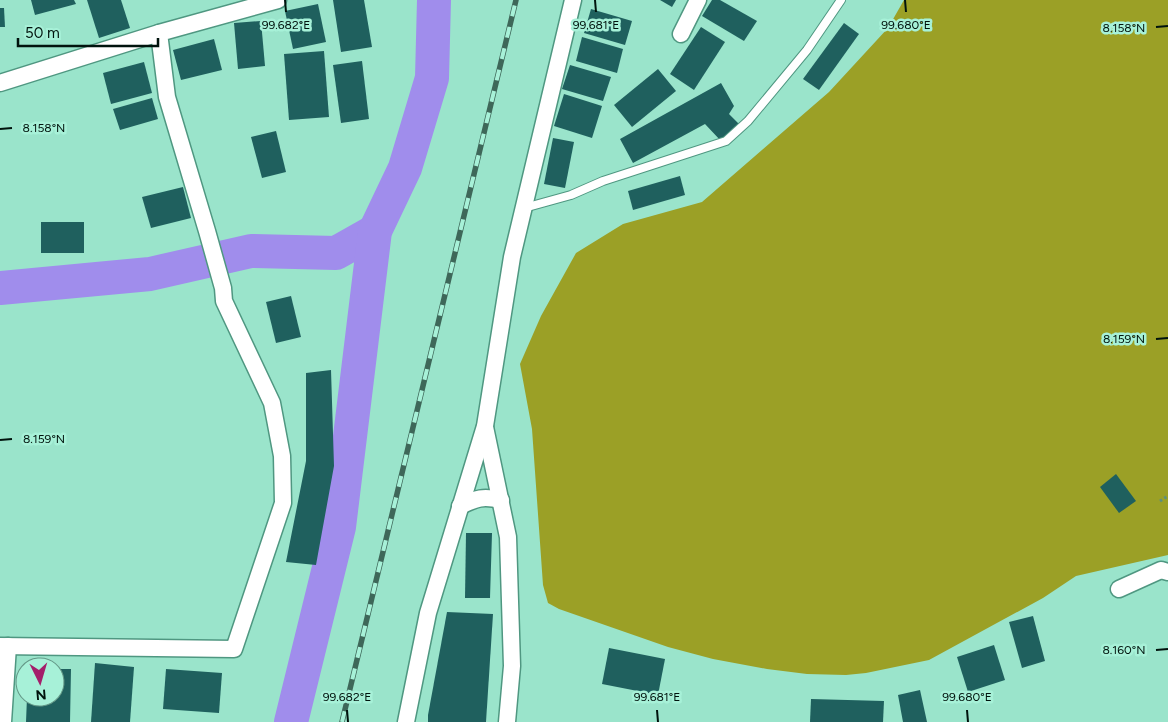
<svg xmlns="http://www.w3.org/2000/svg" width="1168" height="722" font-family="Figtree,sans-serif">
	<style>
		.forest { fill: #9ba026 }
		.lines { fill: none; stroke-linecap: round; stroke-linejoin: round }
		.river { stroke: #a08dec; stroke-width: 34 }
		.building { fill: #1f605e }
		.lane-casing { stroke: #4f9781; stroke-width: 10 }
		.street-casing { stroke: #4f9781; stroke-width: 19 }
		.path { stroke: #5c907e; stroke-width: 3; stroke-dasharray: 2.5 2.5; stroke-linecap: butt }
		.lane { stroke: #fff; stroke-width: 8 }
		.street { stroke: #fff; stroke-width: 16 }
		.rail-casing { stroke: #3e6759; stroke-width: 5.5 }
		.rail { stroke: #a7f1d8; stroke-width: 4; stroke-dasharray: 11; stroke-linecap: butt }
		.ticks { fill: none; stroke: #00130d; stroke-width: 2 }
		.ticks-label { font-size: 12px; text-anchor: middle; fill: #00130d; stroke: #a7f1d8; stroke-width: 5; stroke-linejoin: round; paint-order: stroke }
	</style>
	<rect width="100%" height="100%" fill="#9ae4cb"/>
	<path class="forest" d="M904,0h264v555l-92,21 -33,22 -114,62 -63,13 -20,2 -39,-1 -40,-5 -54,-10 -45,-12 -109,-38 -11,-6 -5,-18 -11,-156 -12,-65 21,-48 35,-63 47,-29 79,-22 127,-110 59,-64z"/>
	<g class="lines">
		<g class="river">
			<path d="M0,288l150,-14 101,-23 85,2 39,-22"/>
			<path d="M291,722l48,-195 36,-296 30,-63 27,-90 2,-78"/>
		</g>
	</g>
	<g class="building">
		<path d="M31,0h43l2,4 -41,11z"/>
		<path d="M87,0h34l9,28 -31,10z"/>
		<path d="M333,0h31l8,47 -31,5z"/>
		<path d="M660,0h16l-4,7z"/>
		<path d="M712,0h8l37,21 -13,20 -42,-25z"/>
		<path d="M318,4l8,38 -33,7 -8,-38z"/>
		<path d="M0,8h4l1,19h-5z"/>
		<path d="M591,9l41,12 -7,24 -41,-12z"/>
		<path d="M261,21l4,45 -27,3 -4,-46z"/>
		<path d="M844,23l15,11 -40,56 -16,-11z"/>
		<path d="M701,27l24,15 -31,48 -24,-16z"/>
		<path d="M582,37l41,12 -6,24 -41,-12z"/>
		<path d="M214,39l8,31 -41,10 -8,-30z"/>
		<path d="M324,51l5,66 -40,3 -5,-66z"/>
		<path d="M362,61l7,58 -28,4 -8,-58z"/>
		<path d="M144,62l8,31 -41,11 -8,-31z"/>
		<path d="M570,65l41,12 -8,24 -41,-12z"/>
		<path d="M658,69l18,22 -44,36 -18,-22z"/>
		<path d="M721,83l13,23 -5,8 10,10 -18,17 -16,-17 -72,39 -13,-24z"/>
		<path d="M564,94l38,12 -10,32 -38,-12z"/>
		<path d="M152,98l6,21 -38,11 -7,-21z"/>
		<path d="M276,131l10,41 -24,6 -11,-41z"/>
		<path d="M553,138l21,4 -9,46 -21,-4z"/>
		<path d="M680,176l5,19 -52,15 -5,-19z"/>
		<path d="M183,187l8,31 -40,10 -9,-31z"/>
		<rect x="41" y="222" width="43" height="31"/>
		<path d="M291,296l10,41 -25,6 -10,-41z"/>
		<path d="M331,370l3,96 -18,99 -30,-3 20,-101v-88z"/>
		<path d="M1116,474l20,27 -17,12 -19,-26z"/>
		<path d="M466,533h26l-2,65h-25z"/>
		<path d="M447,612l46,2 -7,108h-58v-7z"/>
		<path d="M1033,616l12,45 -23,7 -13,-46z"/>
		<path d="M994,645l11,35 -37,12 -11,-35z"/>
		<path d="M609,648l56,11 -7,36 -56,-11z"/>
		<path d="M95,663l39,4 -4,55h-39z"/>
		<path d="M55,669h16l-1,53h-44l1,-25h28z"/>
		<path d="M166,669l56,4 -3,40 -56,-4z"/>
		<path d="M920,690l7,32h-24l-5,-27z"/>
		<path d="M811,699l73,2 -1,21h-73z"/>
	</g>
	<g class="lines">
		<g class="lane-casing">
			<path id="lane" d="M524,208l47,-13 32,-14 123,-40 22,-20 59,-71 34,-50"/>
		</g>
		<g class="street-casing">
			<g id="street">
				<path d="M681,34l17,-34"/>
				<path d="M0,83l159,-50"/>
				<path d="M485,427l23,110 4,129 -5,56"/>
				<path d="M460,506c17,-8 23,-10 41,-6"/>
				<path d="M1119,589l42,-19 7,2"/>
				<path d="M0,646l234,3 49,-146 -1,-47 -10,-53 -48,-102 -1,-13 -16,-57 -40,-134 -8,-64 119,-33"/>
				<path d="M3,722l5,-76"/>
				<path d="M406,722l22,-109 57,-187 27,-169 61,-257"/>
			</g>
		</g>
		<path class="path" d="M1160,501l8,-5"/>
		<use href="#lane" class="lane"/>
		<use href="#street" class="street"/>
		<g class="rail-casing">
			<path id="rail" d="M342,722l174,-722"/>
		</g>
		<use href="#rail" class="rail"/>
	</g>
	<path class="ticks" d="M285,0l1,12M595,0l1,12M905,0l1,12M1156,27l12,-1M0,129l12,-1M1156,339l12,-1M0,440l12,-1M1156,650l12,-1M347,710l1,12M657,710l1,12M967,710l1,12"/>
	<g class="ticks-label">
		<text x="286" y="29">99.682°E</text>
		<text x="596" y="29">99.681°E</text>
		<text x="906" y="29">99.680°E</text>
		<text x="1124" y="32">8.158°N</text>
		<text x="44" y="132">8.158°N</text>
		<text x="1124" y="343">8.159°N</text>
		<text x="44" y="443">8.159°N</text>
		<text x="1124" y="654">8.160°N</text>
		<text x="347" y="701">99.682°E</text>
		<text x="657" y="701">99.681°E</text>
		<text x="967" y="701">99.680°E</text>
	</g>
	<g transform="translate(40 682) rotate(175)"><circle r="24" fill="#a7f1d8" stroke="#649887"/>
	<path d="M0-4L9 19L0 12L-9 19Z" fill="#a41f6b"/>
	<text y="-8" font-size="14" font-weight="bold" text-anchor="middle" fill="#00130d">N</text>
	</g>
	<path d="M18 38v8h140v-8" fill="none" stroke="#00130d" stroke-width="2.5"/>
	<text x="25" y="38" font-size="15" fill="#00130d" stroke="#a7f1d8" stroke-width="4" paint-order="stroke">50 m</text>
</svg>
